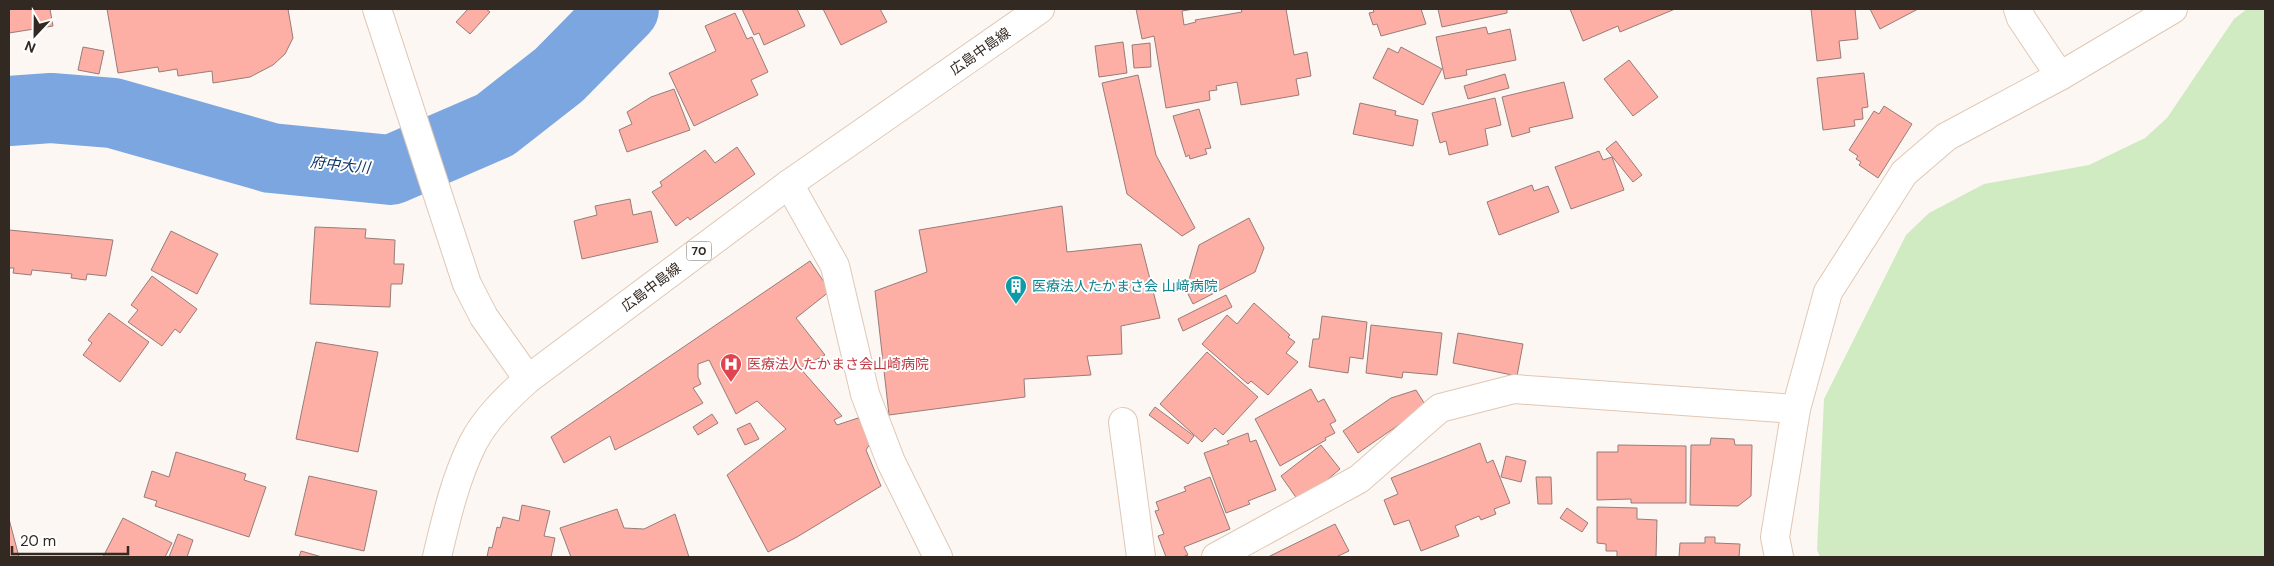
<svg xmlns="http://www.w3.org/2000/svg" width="2274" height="566" font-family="'DM Sans','Noto Sans JP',sans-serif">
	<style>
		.green { fill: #d0ebc1 }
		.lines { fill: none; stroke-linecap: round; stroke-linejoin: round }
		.river { stroke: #7ca6df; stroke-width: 70 }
		.building { fill: #fdaea5; stroke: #997c78 }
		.minor-casing { stroke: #e0c7b5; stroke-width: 30 }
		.major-casing { stroke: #e0c7b5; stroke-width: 30 }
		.minor { stroke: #fff; stroke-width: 28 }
		.major { stroke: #fff; stroke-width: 28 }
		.labels { text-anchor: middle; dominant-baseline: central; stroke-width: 4; stroke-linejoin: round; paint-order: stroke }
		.shield { fill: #fff; stroke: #706964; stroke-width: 1 }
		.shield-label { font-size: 12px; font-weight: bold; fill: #322922 }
		.street-label { font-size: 14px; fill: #322922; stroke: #fff }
		.culture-label { font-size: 14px; fill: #0d838f; stroke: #fff; text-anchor: start }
		.health-label { font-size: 14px; fill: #be3a42; stroke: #fff; text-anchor: start }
		.water-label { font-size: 15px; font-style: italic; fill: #0d376a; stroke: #fff }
	</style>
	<rect width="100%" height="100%" fill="#fcf7f3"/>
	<path class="green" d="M2247,9h18v548h-445l-3,-7 7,-151 82,-164 23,-22 55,-29 105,-19 56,-27 22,-20 67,-99z"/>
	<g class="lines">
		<path class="river" d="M9,111l42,-3 62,5 158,45 120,12 104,-45 64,-50 65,-66"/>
	</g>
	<g class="building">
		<path d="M9,9h41l3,17 -44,7z"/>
		<path d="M107,9h181l5,29 -8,16 -12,11 -23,12 -37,6 -1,-12 -34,5 -1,-7 -18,3 -1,-5 -40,6z"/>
		<path d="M468,9h18l4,3 -20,22 -14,-12z"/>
		<path d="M742,9h55l8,17 -41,19 -5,-12 -5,2z"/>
		<path d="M823,9h57l7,13 -46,23z"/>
		<path d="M1136,9h58l-12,2 2,14 12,-3 -1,-2 47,-8 -1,-3h45l8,46 13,-3 4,24 -15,3 3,16 -58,10 -4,-23 -21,4 1,4 -8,1 1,9 -44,8 -12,-72 -12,3z"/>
		<path d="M1373,9h48l5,15 -45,12 -4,-12 -4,1 -4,-12 5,-1z"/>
		<path d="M1438,9h69v4l-65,14z"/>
		<path d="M1570,9h105l-55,23 -2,-6 -35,15z"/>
		<path d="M1811,9h44l3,30 -19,2 2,17 -24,3z"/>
		<path d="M1870,9h48l-38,20z"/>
		<path d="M735,13l12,26 5,-2 16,35 -17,8 7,15 -64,31 -25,-53 47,-22 -11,-25z"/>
		<path d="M1486,27l2,7 22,-5 6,31 -50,10 1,5 -22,4 -9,-42z"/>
		<path d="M1123,42l4,31 -28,4 -4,-31z"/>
		<path d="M1150,43l1,24 -17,1 -2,-23z"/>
		<path d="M83,47l21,4 -5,23 -21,-4z"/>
		<path d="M1401,47l41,22 -19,36 -50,-27 15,-30 10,5z"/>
		<path d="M1629,60l29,37 -25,19 -29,-37z"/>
		<path d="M1864,73l4,34 -6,1 1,11 -9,1 1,6 -32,4 -6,-52z"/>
		<path d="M1505,74l4,14 -41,11 -4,-13z"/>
		<path d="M1138,75l18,80 39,73 -13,8 -55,-42 -25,-111z"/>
		<path d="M1564,82l9,36 -44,10 1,4 -18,5 -10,-40z"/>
		<path d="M674,89l16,41 -63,22 -8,-22 13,-6 -5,-12 24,-15z"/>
		<path d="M1495,98l6,27 -16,4 3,16 -39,10 -3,-14 -6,2 -8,-30z"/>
		<path d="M1360,103l36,8 -1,4 23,5 -5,26 -60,-12z"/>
		<path d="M1884,106l28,18 -34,54 -19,-13 2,-3 -5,-3 2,-3 -9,-6 25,-39 5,3z"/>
		<path d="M1199,109l12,39 -6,1 2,5 -17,5 -1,-4 -3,2 -13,-41z"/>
		<path d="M1616,141l26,34 -9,7 -27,-33z"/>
		<path d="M737,147l18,27 -65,46 -2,-3 -12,9 -24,-34 10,-6 -2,-4 45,-32 10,13z"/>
		<path d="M1599,151l4,9 9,-3 12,33 -53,19 -16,-42z"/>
		<path d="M1532,185l2,6 14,-5 11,26 -60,23 -12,-33z"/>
		<path d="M630,199l3,16 18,-4 7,31 -76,17 -8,-38 23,-6 -2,-9z"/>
		<path d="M1062,206l5,46 74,-8 19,74 -39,8 1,28 -35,2 4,19 -67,4 1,18 -136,18 -14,-124 52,-19 -8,-42z"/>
		<path d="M1249,218l15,30 -9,24 -62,32 -7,-14 13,-45z"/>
		<path d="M315,227l51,2 -1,9 30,2 -1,24h10l-2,20h-11l-1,23 -80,-3z"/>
		<path d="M9,230l104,10 -7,36 -19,-2 -1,6 -15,-2 1,-4 -40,-4 -1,5 -18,-2 1,-5h-5z"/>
		<path d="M171,231l47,23 -21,40 -46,-24z"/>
		<path d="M810,261l20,30 -34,27 29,37 -25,13 42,48 -8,4 3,5 21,-7 15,21 -7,11 15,36 -84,51 -29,15 -41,-77 59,-46 -29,-28 -21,13 -27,-54 -11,4v13l3,7 -8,4 10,15 -88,47 -5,-14 -46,27 -13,-26z"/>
		<path d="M152,276l45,33 -17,24 -5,-4 -13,17 -34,-24 10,-12 -7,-5z"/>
		<path d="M1226,295l6,12 -49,24 -5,-12z"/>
		<path d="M1254,303l36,32 -2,2 7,5 -9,11 12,9 -30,33 -17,-14 -3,3 -46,-40 25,-29 10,9z"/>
		<path d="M109,313l40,29 -29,40 -37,-27 9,-12 -4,-3z"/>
		<path d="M1322,316l45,6 -4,37 -13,-2 -2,16 -39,-6 4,-28h6z"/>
		<path d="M1371,325l71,8 -5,42 -34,-3 -1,6 -36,-5z"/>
		<path d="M1458,333l65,11 -6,32 -64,-13z"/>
		<path d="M316,342l62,10 -20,100 -62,-13z"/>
		<path d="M1207,352l51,45 -35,38 -8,-7 -13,14 -42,-38z"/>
		<path d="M1311,389l7,13 6,-3 12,22 -6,3 5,9 -10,5 1,2 -46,26 -25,-47z"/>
		<path d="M1416,390l10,16 -68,47 -15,-22 48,-33z"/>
		<path d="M1155,407l39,29 -6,8 -39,-29z"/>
		<path d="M712,414l6,9 -20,12 -5,-8z"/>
		<path d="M750,423l9,16 -14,6 -8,-16z"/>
		<path d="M1248,433l2,9 6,-2 20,50 -28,11 2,3 -24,9 -22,-60 25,-9 -2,-3z"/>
		<path d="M1711,438l23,1 1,6h17l-1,51 -13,10 -48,-1 1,-60h19z"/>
		<path d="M1480,443l7,20 6,-3 17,43 -16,6 2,5 -15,6 -2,-4 -24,10 4,10 -38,15 -12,-31 -15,5 -10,-25 14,-6 -7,-16z"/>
		<path d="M1321,445l19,24 -40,34 -19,-27z"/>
		<path d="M1618,445l68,1v57h-55v-4l-34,1v-48h21z"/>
		<path d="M176,452l70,22 -2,6 22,7 -17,50 -94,-31 2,-5 -13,-4 8,-26 17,6z"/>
		<path d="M1506,456l20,5 -5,21 -20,-5z"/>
		<path d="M309,476l68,15 -13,60 -69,-16z"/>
		<path d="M1210,477l20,52 -46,18 4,8 -6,2h-16l-8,-21 6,-2 -9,-23 4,-1 -3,-8 30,-11 -2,-4z"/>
		<path d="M1536,477h15l1,27h-14z"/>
		<path d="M522,505l28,6 -6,25 11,2 -4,19h-64l2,-10 3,1 5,-21 3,1 3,-11 16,4z"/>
		<path d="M1597,507l40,1v11l20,1 -1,37h-39v-6h-11v-7l-9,-1z"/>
		<path d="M1567,508l21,15 -6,9 -22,-14z"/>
		<path d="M617,509l7,19 20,1 31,-15 14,43h-118l-11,-29z"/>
		<path d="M123,518l49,25 -7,14h-62z"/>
		<path d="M9,519l10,38h-10z"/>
		<path d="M1335,524l14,27 -13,6h-68z"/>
		<path d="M178,534l15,6 -6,17h-18z"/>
		<path d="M1705,537h10v6l25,1 -1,13h-60l1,-14h25z"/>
		<path d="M301,551l21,6h-23z"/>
	</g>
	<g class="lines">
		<g class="minor-casing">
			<g id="minor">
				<path d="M377,9l90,275 17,33 44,62"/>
				<path d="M2018,9l3,9 39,58"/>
				<path d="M789,184l46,82 30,128 26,68 47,95"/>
				<path d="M1123,422l18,135"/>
				<path d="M1216,557l143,-78 81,-71 74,-19 282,20"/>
				<path d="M1779,557l-4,-20 21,-128 32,-117 76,-119 42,-36 114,-61 113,-67"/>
			</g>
		</g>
		<g class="major-casing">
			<path id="major" d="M437,557c9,-38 18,-78 36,-114 13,-25 34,-45 55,-64l261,-195 251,-175"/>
		</g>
		<use href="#minor" class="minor"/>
		<use href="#major" class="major"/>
	</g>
	<defs>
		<g id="building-pin" transform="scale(1.125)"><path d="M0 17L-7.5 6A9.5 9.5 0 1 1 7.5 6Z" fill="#0f9aa8" stroke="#fff"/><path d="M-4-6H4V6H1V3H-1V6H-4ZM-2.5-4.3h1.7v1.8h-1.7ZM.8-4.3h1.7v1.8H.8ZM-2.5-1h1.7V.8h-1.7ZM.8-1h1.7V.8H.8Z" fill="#fff"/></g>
		<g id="hospital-pin" transform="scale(1.125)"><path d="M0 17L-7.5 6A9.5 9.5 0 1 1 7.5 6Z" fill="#e0444e" stroke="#fff"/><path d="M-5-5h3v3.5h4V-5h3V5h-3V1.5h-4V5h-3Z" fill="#fff"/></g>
	</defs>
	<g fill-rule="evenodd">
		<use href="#building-pin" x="1016" y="286"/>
		<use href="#hospital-pin" x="731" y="364"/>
	</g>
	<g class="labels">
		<rect class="shield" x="686.5" y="241.5" width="25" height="19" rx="4"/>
		<g class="shield-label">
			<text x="699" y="251">70</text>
		</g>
		<g class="street-label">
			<text transform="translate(980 51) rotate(-35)">広島中島線</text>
			<text transform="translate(651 287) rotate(-37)">広島中島線</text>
		</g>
		<g class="culture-label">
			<text x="1032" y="286">医療法人たかまさ会 山﨑病院</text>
		</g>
		<g class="health-label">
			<text x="747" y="364">医療法人たかまさ会山崎病院</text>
		</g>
		<g class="water-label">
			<text transform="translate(340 165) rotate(6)">府中大川</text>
		</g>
	</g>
	<rect width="2274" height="566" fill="none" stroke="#322922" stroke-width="20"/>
	<g transform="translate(35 35) rotate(202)" stroke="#ffffff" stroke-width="4" paint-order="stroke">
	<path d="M0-4L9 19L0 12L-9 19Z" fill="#322922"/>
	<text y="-8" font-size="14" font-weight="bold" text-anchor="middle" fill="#322922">N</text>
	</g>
	<path d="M12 546v8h116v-8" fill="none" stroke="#322922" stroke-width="2.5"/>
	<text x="20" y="546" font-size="15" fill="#322922" stroke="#ffffff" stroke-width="4" paint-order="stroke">20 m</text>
</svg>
